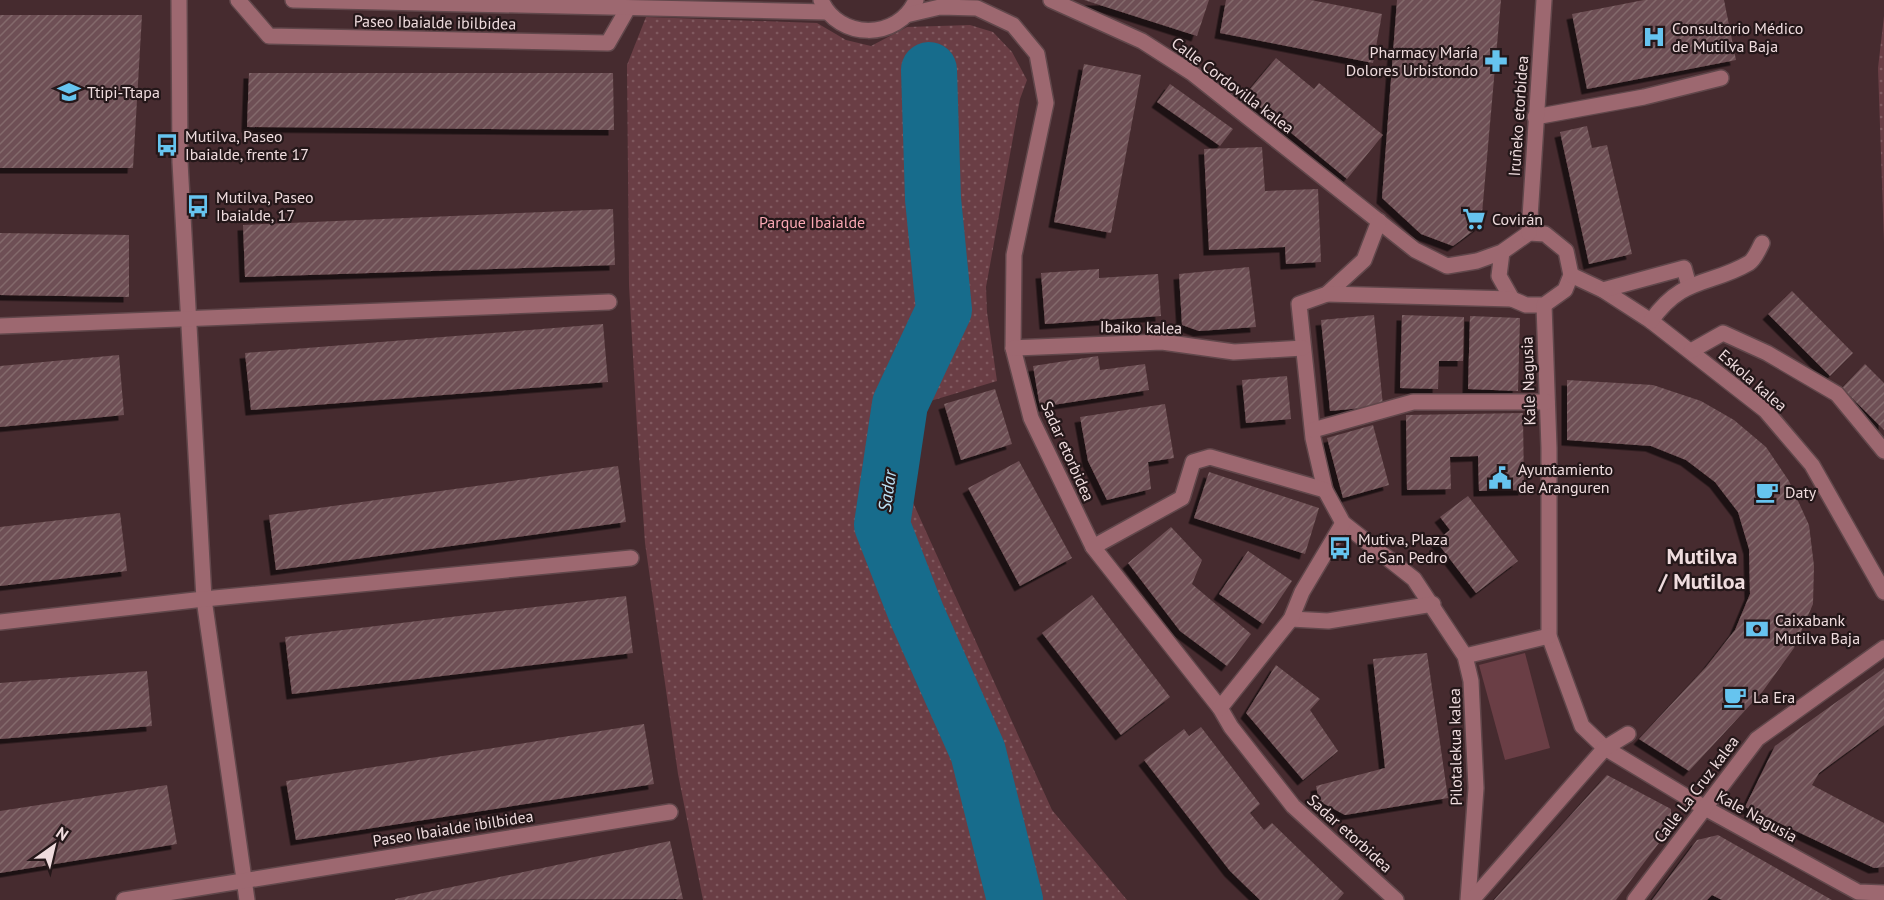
<svg xmlns="http://www.w3.org/2000/svg" width="1884" height="900" font-family="'PT Sans',sans-serif">
	<style>
		.grass { fill: url(#grass-dots) }
		.garden { fill: #6a3e45 }
		.lines { fill: none; stroke-linecap: round; stroke-linejoin: round }
		.river { stroke: #176c8c; stroke-width: 56 }
		.building { fill: url(#building-hatch); filter: url(#shadow) }
		.minor-casing { stroke: #61474b; stroke-width: 18 }
		.minor { stroke: #9d6870; stroke-width: 15 }
		.labels { text-anchor: middle; dominant-baseline: central; stroke-width: 4.5; stroke-linejoin: round; paint-order: stroke }
		.street-label { font-size: 16px; fill: #efdcde; stroke: #241719 }
		.poi-label { font-size: 16px; fill: #efdcde; stroke: #241719; text-anchor: start }
		.park-label { font-size: 16px; fill: #faa8b4; stroke: #241719 }
		.water-label { font-size: 18px; font-style: italic; fill: #bbe2f6; stroke: #241719 }
		.district-label { font-size: 22px; font-weight: bold; fill: #efdcde; stroke: #241719 }
	</style>
	<defs>
		<pattern id="grass-dots" width="8" height="8" patternUnits="userSpaceOnUse" patternTransform="scale(1.5)"><rect width="8" height="8" fill="#6a3e45"/><path d="M2 2h.1M6 6h.1" fill="none" stroke="#80595f" stroke-width="1.8" stroke-linecap="round"/></pattern>
		<pattern id="building-hatch" width="6" height="6" patternUnits="userSpaceOnUse" patternTransform="scale(1.5)"><rect width="6" height="6" fill="#6e5054"/><path d="M-1 1l2-2M0 6l6-6M5 7l2-2" fill="none" stroke="#83696c"/></pattern>
		<filter id="shadow"><feDropShadow dx="-5.5" dy="5.5" stdDeviation="0" flood-color="#0009"/></filter>
	</defs>
	<rect width="100%" height="100%" fill="#462b2f"/>
	<g class="grass">
		<path d="M1884,16v226l-6,-174z"/>
		<path d="M646,17l171,6 29,17 25,6 36,-19 63,-2 23,7 19,20 15,28 -7,19 -34,188 1,25 10,69 -80,24 -16,44 9,47 142,314 75,90h-424l-25,-126 -33,-231 -8,-116 -8,-142 -2,-220z"/>
	</g>
	<path class="garden" d="M1525,653l25,95 -45,12 -26,-95z"/>
	<g class="lines">
		<path class="river" d="M929,70l4,129 11,111 -44,94 -18,121 35,90 61,137 37,148"/>
	</g>
	<g class="building">
		<path d="M1084,0h125l-12,36z"/>
		<path d="M1226,0h85l71,14 -9,49 -153,-30z"/>
		<path d="M1397,0h104l-20,225 -28,21 -32,-12 -39,-36z"/>
		<path d="M1644,0h80l12,60 -149,29 -15,-75z"/>
		<path d="M0,15h142l-9,153h-133z"/>
		<path d="M1276,58l38,31 5,-6 64,52 -36,44 -102,-84z"/>
		<path d="M1084,64l57,11 -30,158 -57,-11z"/>
		<path d="M249,73h364l1,57 -367,-3z"/>
		<path d="M1170,84l63,45 -13,17 -63,-44z"/>
		<path d="M1587,126l5,22 15,-3 25,109 -43,10 -29,-132z"/>
		<path d="M1262,147l3,44 53,-2 3,73 -35,2 -1,-17 -76,3 -5,-101z"/>
		<path d="M613,209l2,56 -370,12 -2,-52z"/>
		<path d="M0,233l129,2v62l-129,-2z"/>
		<path d="M1249,267l7,60 -57,4 -17,-6 -3,-51z"/>
		<path d="M1099,269v9l59,-4 3,42 -116,8 -4,-51z"/>
		<path d="M1792,291l61,62 -23,23 -62,-62z"/>
		<path d="M1374,315l9,91 -53,5 -9,-91z"/>
		<path d="M1402,315l62,2 -1,44h-24l-1,28 -38,-1z"/>
		<path d="M1470,316l50,2 -2,73 -50,-2z"/>
		<path d="M603,324l5,58 -357,28 -6,-57z"/>
		<path d="M119,355l5,60 -124,12v-61z"/>
		<path d="M1098,356l2,14 45,-6 4,26 -109,17 -7,-41z"/>
		<path d="M1865,364l19,19v47l-42,-42z"/>
		<path d="M1287,376l4,43 -45,4 -4,-43z"/>
		<path d="M1567,380l86,5 48,16 33,19 32,27 23,34 20,44 5,41 -1,38 -19,44 -31,43 -74,80 -50,-32 67,-72 29,-37 15,-36 -1,-45 -11,-37 -23,-30 -29,-22 -35,-14 -84,-6z"/>
		<path d="M995,389l17,55 -51,16 -17,-56z"/>
		<path d="M1165,404l9,54 -26,4 3,27 -44,11 -19,-39 -8,-44z"/>
		<path d="M1523,413l1,77 -45,1 -1,-35 -28,1 1,32 -44,1 -1,-75z"/>
		<path d="M1373,425l16,60 -46,13 -16,-60z"/>
		<path d="M1019,461l53,97 -52,28 -52,-98z"/>
		<path d="M618,466l8,56 -350,48 -7,-55z"/>
		<path d="M1209,472l110,36 -14,46 -111,-36z"/>
		<path d="M1468,496l50,65 -42,32 -40,-52 14,-11 -10,-13z"/>
		<path d="M120,513l7,58 -127,15v-59z"/>
		<path d="M1171,527l31,33 -10,24 59,50 -24,32 -47,-35 -52,-68z"/>
		<path d="M1248,551l44,30 -29,43 -44,-30z"/>
		<path d="M1092,595l78,102 -49,38 -79,-102z"/>
		<path d="M626,596l7,57 -341,41 -7,-57z"/>
		<path d="M1427,653l21,145 -103,17 -26,-14 -3,-15 69,-18 -12,-109z"/>
		<path d="M1276,665l44,34 -10,11 28,41 -35,29 -57,-67z"/>
		<path d="M1884,668v57l-65,48 -7,12 72,38v44l-10,1 -129,-61 30,-61z"/>
		<path d="M147,671l5,55 -152,13v-56z"/>
		<path d="M644,724l10,60 -358,56 -10,-59z"/>
		<path d="M1201,727l59,77 -10,9 14,17 8,-7 72,70 -6,7h-78l-30,-29 -86,-111 40,-31 5,7z"/>
		<path d="M1607,775l64,34v18l-55,73h-122z"/>
		<path d="M167,785l10,59 -177,29v-62z"/>
		<path d="M1718,835l114,65h-110l-10,-5 -5,5h-55l45,-60z"/>
		<path d="M670,841l13,58 -288,1v-1z"/>
	</g>
	<g class="lines">
		<g class="minor-casing">
			<g id="minor">
				<path d="M179,0l1,162 24,437 43,301"/>
				<path d="M238,0l31,36 339,7 20,-35"/>
				<path d="M293,0l533,12"/>
				<path d="M821,0c17,40 77,41 95,0"/>
				<path d="M1051,0l91,41 50,32 223,177 32,16 30,-5 25,-9 27,-19 16,1 21,17 5,24 -6,15 -21,15h-18l-14,-6 -13,-23 3,-24"/>
				<path d="M906,15l34,-8 37,1 36,17 24,29 9,49 -32,152 -1,93 18,70 62,129 127,161 11,19 62,79 103,94"/>
				<path d="M1535,117l109,-20 77,-19"/>
				<path d="M1379,221l-15,39 -37,34 -28,10 14,134 12,52 18,33 71,56 51,77 6,25 5,107 -8,112"/>
				<path d="M1529,233l15,-233"/>
				<path d="M1571,275l32,15 48,31 114,89 47,55 72,127"/>
				<path d="M1603,290l81,-22 5,18"/>
				<path d="M1327,294l185,5"/>
				<path d="M1544,305l5,143v188l33,90 23,22 100,60 153,84 26,1"/>
				<path d="M1651,321c31,-45 59,-35 98,-58 6,-4 10,-14 13,-20"/>
				<path d="M0,326l609,-24"/>
				<path d="M1013,348l149,-6 72,10 69,-4"/>
				<path d="M1691,351l32,-18 44,20 70,41 47,57"/>
				<path d="M1313,430l100,-28h134"/>
				<path d="M1093,547l89,-49 11,-36 17,-5 115,33"/>
				<path d="M1291,619l37,2 105,-17"/>
				<path d="M0,622l204,-23 427,-41"/>
				<path d="M1465,656l84,-20"/>
				<path d="M1220,708l71,-89 11,-27 41,-69"/>
				<path d="M124,900l546,-88"/>
				<path d="M1472,900l133,-152 23,-14"/>
				<path d="M1635,900l122,-161 127,-91"/>
			</g>
		</g>
		<use href="#minor" class="minor"/>
	</g>
	<defs>
		<g id="hospital-bare" transform="scale(1.8)"><path d="M-5-5h3v3.5h4V-5h3V5h-3V1.5h-4V5h-3Z" fill="#66c4ef" stroke="#241719" stroke-width="2.5" paint-order="stroke"/></g>
		<g id="pharmacy-bare" transform="scale(1.8)"><path d="M-2-6h4v4h4v4h-4v4h-4v-4h-4v-4h4Z" fill="#66c4ef" stroke="#241719" stroke-width="2.5" paint-order="stroke"/></g>
		<g id="school-bare" transform="scale(1.8)"><path d="M0-5L7-2L0 1L-7-2ZM-4 1L0 2.5L4 1V4Q0 6-4 4Z" fill="#66c4ef" stroke="#241719" stroke-width="2.5" paint-order="stroke"/></g>
		<g id="bus-bare" transform="scale(1.8)"><path d="M-5-6H5V4H4V6H2V4H-2V6H-4V4H-5ZM-3.5-4V0h7V-4ZM-3.5 1.2v1.5H-2V1.2ZM2 1.2v1.5H3.5V1.2Z" fill="#66c4ef" stroke="#241719" stroke-width="2.5" paint-order="stroke"/></g>
		<g id="supermarket-bare" transform="scale(1.8)"><path d="M-6-5.5h2.5l.6 2H6L4.5 2H-2.5L-4.4-4H-6ZM-1.5 3.2a1.3 1.3 0 1 0 .1 0ZM3 3.2a1.3 1.3 0 1 0 .1 0Z" fill="#66c4ef" stroke="#241719" stroke-width="2.5" paint-order="stroke"/></g>
		<g id="civic-bare" transform="scale(1.8)"><path d="M-.6-6.5H3V-4.5H.6V-3L4-1V1h2V6H-6V1h2V-1L-.6-3ZM-1.2 2.5V6h2.4V2.5Z" fill="#66c4ef" stroke="#241719" stroke-width="2.5" paint-order="stroke"/></g>
		<g id="cafe-bare" transform="scale(1.8)"><path d="M-5.5-4.5H6V0H3Q3 3.5 0 3.5H-2.5Q-5.5 3.5-5.5 0ZM3-3.2v2h1.7v-2ZM-6 4.5H4V6H-6Z" fill="#66c4ef" stroke="#241719" stroke-width="2.5" paint-order="stroke"/></g>
		<g id="bank-bare" transform="scale(1.8)"><path d="M-6-4H6V4H-6ZM0-2.3a2.3 2.3 0 1 0 0 4.6a2.3 2.3 0 1 0 0-4.6Z" fill="#66c4ef" stroke="#241719" stroke-width="2.5" paint-order="stroke"/></g>
	</defs>
	<g fill-rule="evenodd">
		<use href="#hospital-bare" x="1654" y="37"/>
		<use href="#pharmacy-bare" x="1496" y="61"/>
		<use href="#school-bare" x="69" y="92"/>
		<use href="#bus-bare" x="167" y="145"/>
		<use href="#bus-bare" x="198" y="206"/>
		<use href="#supermarket-bare" x="1474" y="219"/>
		<use href="#civic-bare" x="1500" y="478"/>
		<use href="#cafe-bare" x="1767" y="492"/>
		<use href="#bus-bare" x="1340" y="548"/>
		<use href="#bank-bare" x="1757" y="629"/>
		<use href="#cafe-bare" x="1735" y="697"/>
	</g>
	<g class="labels">
		<g class="street-label">
			<text transform="translate(435 22) rotate(1)">Paseo Ibaialde ibilbidea</text>
			<text transform="translate(1233 85) rotate(37)">Calle Cordovilla kalea</text>
			<text transform="translate(1518 116) rotate(-86)">Iruñeko etorbidea</text>
			<text transform="translate(1141 327) rotate(1)">Ibaiko kalea</text>
			<text transform="translate(1753 380) rotate(41)">Eskola kalea</text>
			<text transform="translate(1528 381) rotate(-92)">Kale Nagusia</text>
			<text transform="translate(1068 451) rotate(66)">Sadar etorbidea</text>
			<text transform="translate(1455 747) rotate(-91)">Pilotalekua kalea</text>
			<text transform="translate(1696 789) rotate(-53)">Calle La Cruz kalea</text>
			<text transform="translate(1757 816) rotate(29)">Kale Nagusia</text>
			<text transform="translate(453 828) rotate(-9)">Paseo Ibaialde ibilbidea</text>
			<text transform="translate(1350 833) rotate(42)">Sadar etorbidea</text>
		</g>
		<g class="poi-label">
			<text x="1672" y="28">Consultorio Médico<tspan x="1672" dy="18">de Mutilva Baja</tspan></text>
			<text x="1478" y="52" text-anchor="end">Pharmacy María<tspan x="1478" dy="18">Dolores Urbistondo</tspan></text>
			<text x="87" y="92">Ttipi-Ttapa</text>
			<text x="185" y="136">Mutilva, Paseo<tspan x="185" dy="18">Ibaialde, frente 17</tspan></text>
			<text x="216" y="197">Mutilva, Paseo<tspan x="216" dy="18">Ibaialde, 17</tspan></text>
			<text x="1492" y="219">Covirán</text>
			<text x="1518" y="469">Ayuntamiento<tspan x="1518" dy="18">de Aranguren</tspan></text>
			<text x="1785" y="492">Daty</text>
			<text x="1358" y="539">Mutiva, Plaza<tspan x="1358" dy="18">de San Pedro</tspan></text>
			<text x="1775" y="620">Caixabank<tspan x="1775" dy="18">Mutilva Baja</tspan></text>
			<text x="1753" y="697">La Era</text>
		</g>
		<g class="park-label">
			<text x="812" y="222">Parque Ibaialde</text>
		</g>
		<g class="water-label">
			<text transform="translate(887 491) rotate(-82)">Sadar</text>
		</g>
		<g class="district-label">
			<text x="1702" y="556">Mutilva<tspan x="1702" dy="25">/ Mutiloa</tspan></text>
		</g>
	</g>
	<g transform="translate(54 846) rotate(34)" stroke="#241719" stroke-width="4.5" paint-order="stroke">
	<path d="M0-4.5L10 22L0 15L-10 22Z" fill="#efdcde"/>
	<text y="-9" font-size="16" font-weight="bold" text-anchor="middle" fill="#efdcde">N</text>
	</g>
</svg>
